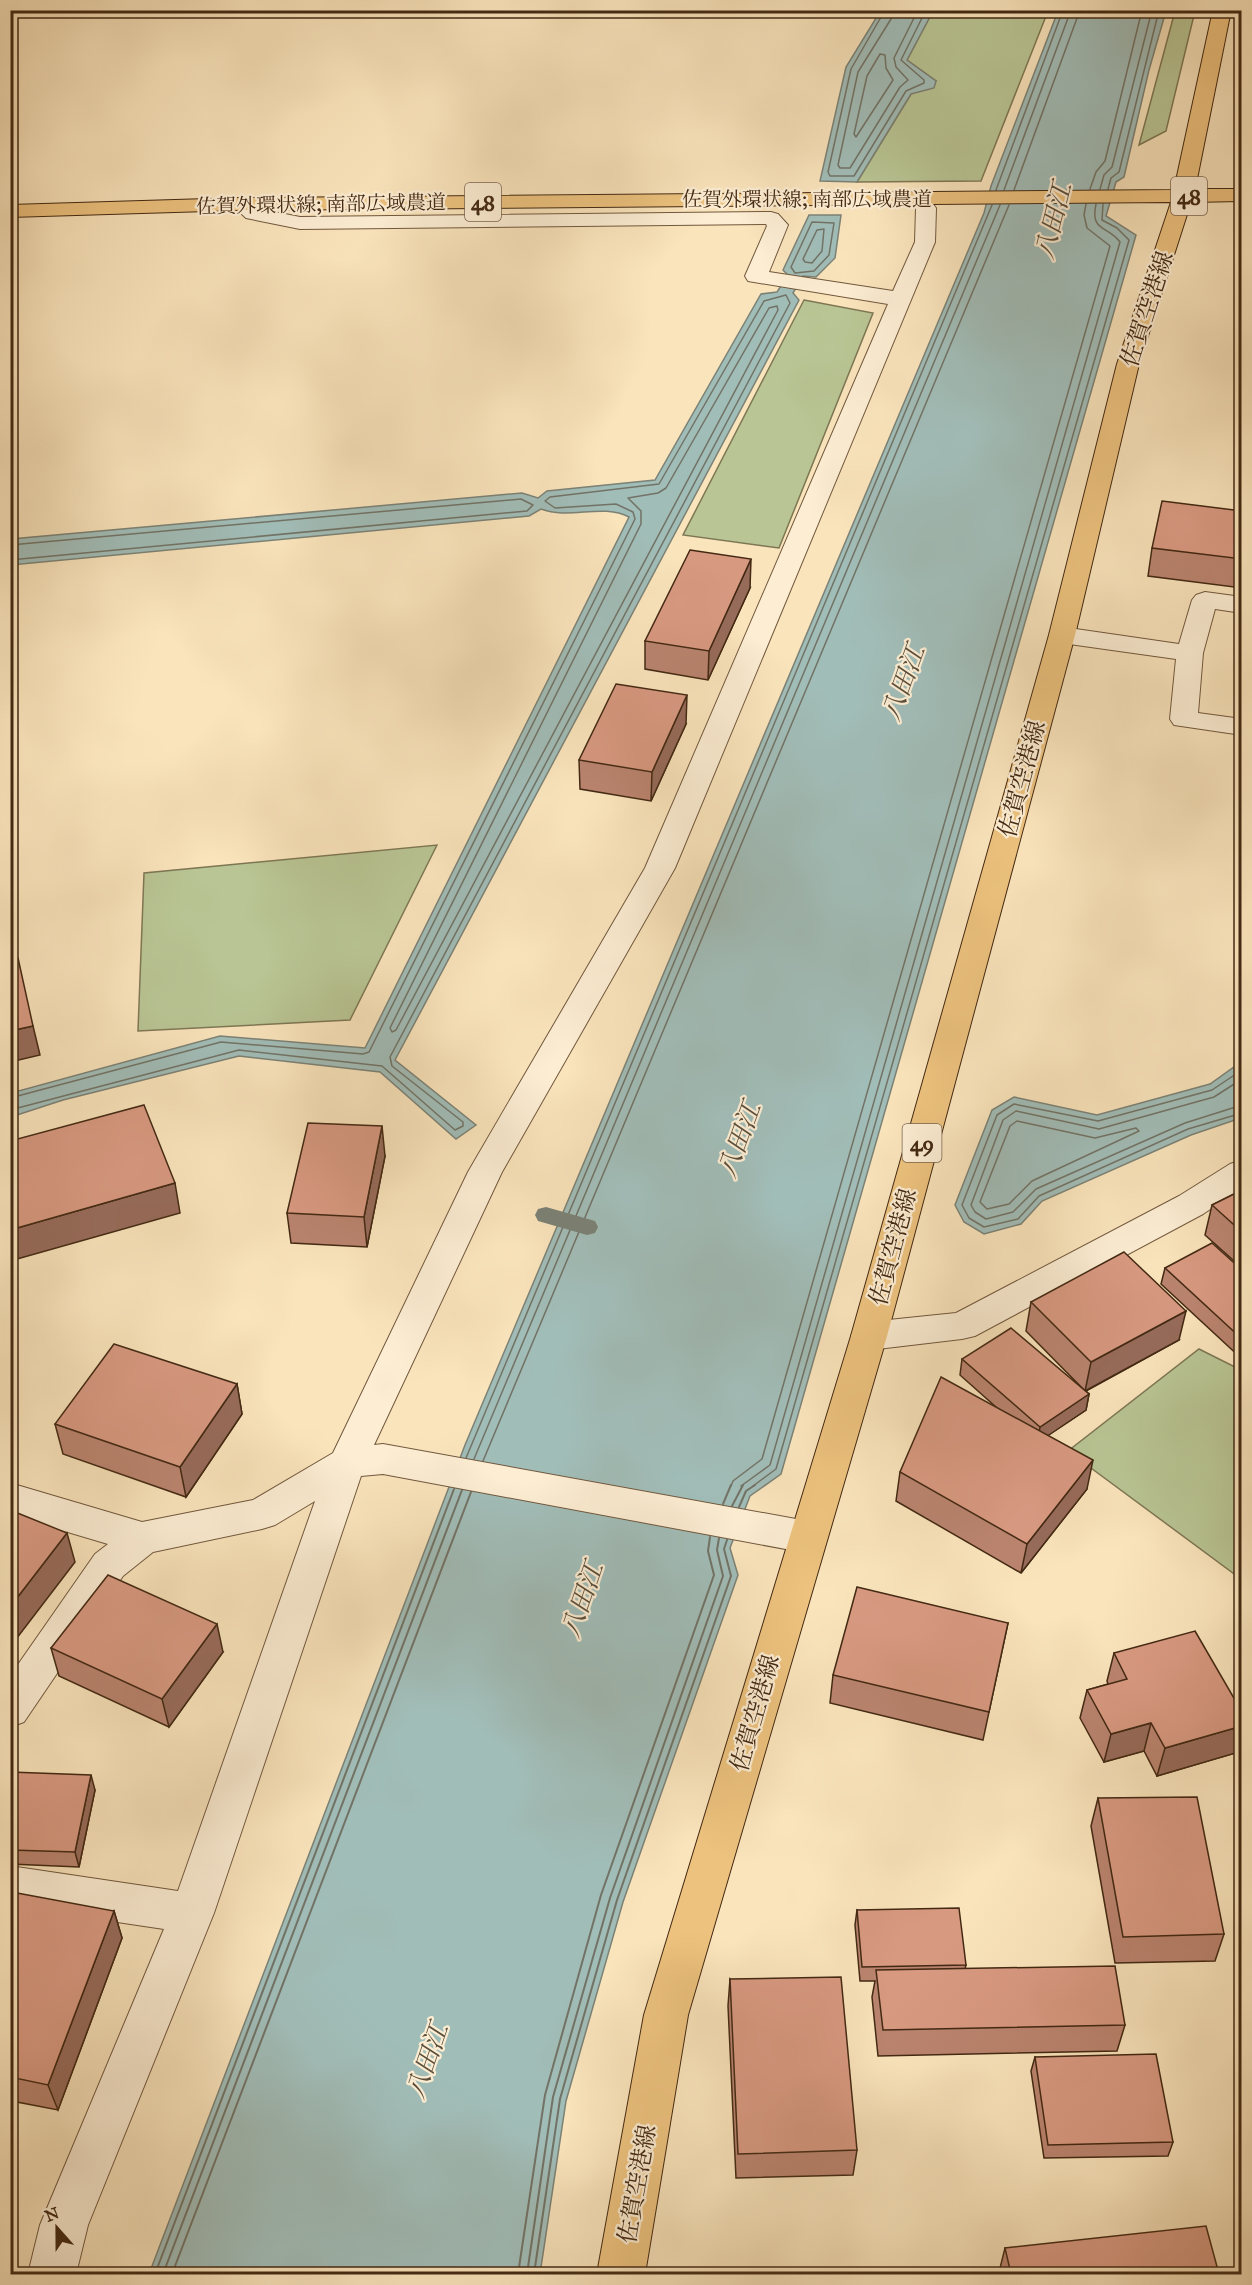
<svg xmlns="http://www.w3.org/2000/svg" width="1252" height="2285" font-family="'IM FELL Great Primer','Noto Serif JP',serif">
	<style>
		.green { fill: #b9c594; stroke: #7e7754; stroke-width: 1.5 }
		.water { fill: #a1bdb8; stroke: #7b8276; stroke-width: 1.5 }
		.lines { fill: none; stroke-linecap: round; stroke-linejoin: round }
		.shore-far1 { stroke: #727366; stroke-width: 1.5 }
		.shore { stroke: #727366; stroke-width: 2 }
		.stream { fill: #7b8276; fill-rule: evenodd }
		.service-casing { stroke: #71583d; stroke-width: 2 }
		.minor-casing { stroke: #71583d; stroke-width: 2 }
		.primary-casing { stroke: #432913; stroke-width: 2 }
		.service { fill: #fcedd3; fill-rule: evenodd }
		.minor { fill: #fcedd3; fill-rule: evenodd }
		.primary { fill: #edc27e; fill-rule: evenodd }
		.wall { fill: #ba846f; stroke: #432913; stroke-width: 1.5 }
		.shaded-wall { fill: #976b5a; stroke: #432913; stroke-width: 1.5 }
		.building { fill: #d89981; stroke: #432913; stroke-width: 1.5 }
		.labels { text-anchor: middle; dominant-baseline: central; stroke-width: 4.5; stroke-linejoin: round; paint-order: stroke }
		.far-street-label { font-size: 20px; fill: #432913; stroke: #fcedd3 }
		.shield { fill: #fcedd3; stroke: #7a644d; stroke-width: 1.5 }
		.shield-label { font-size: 22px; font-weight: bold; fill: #432913 }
		.street-label { font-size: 24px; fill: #432913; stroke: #fcedd3 }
		.water-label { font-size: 26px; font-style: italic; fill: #5a4e3c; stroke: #fcedd3 }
	</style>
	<rect width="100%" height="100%" fill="#fae4bc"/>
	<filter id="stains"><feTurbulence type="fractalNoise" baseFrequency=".00333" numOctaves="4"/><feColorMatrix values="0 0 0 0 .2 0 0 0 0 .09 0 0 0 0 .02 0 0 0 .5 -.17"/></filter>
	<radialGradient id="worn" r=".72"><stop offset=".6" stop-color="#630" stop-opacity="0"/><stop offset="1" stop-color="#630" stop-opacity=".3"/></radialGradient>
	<g class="green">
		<path d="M933,11h115l-67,170 -124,1 54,-88 25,-13 -29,-21z"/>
		<path d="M1175,11h20l-29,120 -27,14z"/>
		<path d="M804,300l69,13 -94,235 -96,-13z"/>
		<path d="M437,845l-87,175 -212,11 6,-158z"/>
		<path d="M1199,1349l42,21v209l-173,-128z"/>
	</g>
	<g class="water">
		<path d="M881,10l52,1 -26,49 29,21 -2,7 -23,6 -54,88 -37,-1 26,-114z"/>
		<path d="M1058,11h108l-17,59 -25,107 -8,5 -10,34 30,19 -355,1239 -31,22 -20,52 8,27 -115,327 -57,199 -26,173h-391l316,-829 519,-1232 7,-27z"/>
		<path d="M809,215h32l-6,43 -19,19 -13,-1 -10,17 6,7 -404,760 81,65 -20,14 -76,-67 -141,-16 -176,44 -52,17v-24l209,-57 145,12 264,-531c-27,-14 -59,3 -88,-8l-12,7 -518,49v-26l511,-46 16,5 9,-7 108,-11 106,-186 16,-2 11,-17 -5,-5z"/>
		<path d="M1241,1062v56l-50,17 -149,66 -21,23 -37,10 -20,-12 -9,-17 37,-95 22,-13 83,18 113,-31z"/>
	</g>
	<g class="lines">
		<g class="shore-far1">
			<path d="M885,10l-34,59 -23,103 2,4h24l52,-85 18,-8v-3l-23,-20 25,-50"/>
			<path d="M893,10l-2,9 -33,53 -20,93 2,3h10l50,-81 8,-7 -12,-13 -2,-9 24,-48"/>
			<path d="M880,54l5,1 1,13 7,12 -37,57 -2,-3 13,-58z"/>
			<path d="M1090,189l6,-17 9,-11 37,-151"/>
			<path d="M1100,189l4,-14 8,-8 40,-157"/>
			<path d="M1108,189l3,-11 8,-6 40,-162"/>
			<path d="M996,190l67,-180"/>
			<path d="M1004,190l67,-180"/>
			<path d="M1014,190l66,-180"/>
			<path d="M812,222l22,1 -5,32 -15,16 -19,2 -4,-6z"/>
			<path d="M824,229l-2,22 -10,12 -7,-1 -2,-3 14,-29z"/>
			<path d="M777,306l1,4 -382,720 -4,2 -2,-4 251,-504v-13l-13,-13 30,-5 8,-5 103,-180z"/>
			<path d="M10,545l511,-46 12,6 -6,6 -517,49"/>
			<path d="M1242,1070l-30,20 -114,31 -84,-17 -17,11 -35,90 7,13 15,9 34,-8 21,-23 149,-67 54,-16"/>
			<path d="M1242,1079l-28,18 -115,32 -83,-18 -13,9 -32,85 4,7 11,7 27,-7 23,-23 149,-66 57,-18"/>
			<path d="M10,1098l211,-56 142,12 6,-2 266,-533 -2,-7 -17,-8 -61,4 -10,-7 5,-4 109,-13 105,-183 22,-6 4,8 -400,754 2,9 71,56v4l-8,4 -73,-64 -143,-16 -229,60"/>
			<path d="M1017,1121l78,17 41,-10 3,3 -107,50 -23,23 -22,5 -7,-7 30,-76z"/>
			<path d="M466,1458l526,-1253"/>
			<path d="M474,1459l526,-1254"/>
			<path d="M483,1461l526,-1256"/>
			<path d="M731,1486l2,-5 29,-22 348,-1213 -23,-18 -3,-13 2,-11"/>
			<path d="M741,1486l29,-21 350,-1223c-13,-17 -30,-10 -24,-38"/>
			<path d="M753,1486l23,-17 353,-1229 -12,-12 -15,-8 1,-16"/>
		</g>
		<g class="shore">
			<path d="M723,1504l8,-19"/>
			<path d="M732,1506l11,-21"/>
			<path d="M739,1507l7,-16 9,-6"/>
			<path d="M155,2274l299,-785"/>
			<path d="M163,2274l299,-784"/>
			<path d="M172,2274l299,-782"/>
			<path d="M518,2274l27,-179 56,-200 113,-320 -6,-24 2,-14"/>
			<path d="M527,2274l26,-177 57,-199 113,-322 -6,-26 2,-12"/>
			<path d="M534,2274l26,-175 57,-199 114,-324 -7,-27 3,-9"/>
		</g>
		<path class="stream" d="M546,1207l49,14 3,6 -3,6 -8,2 -49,-14 -3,-6 3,-6z"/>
		<g class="service-casing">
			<path id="service" d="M1205,592l37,5v16l-27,-4 -12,44 -5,60 44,6v16l-68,-10 -4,-6 6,-60 -114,-16 -9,-2 -4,-6 4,-6 9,-2 117,17 13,-44 4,-5z"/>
		</g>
		<g class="minor-casing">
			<g id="minor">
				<path d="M241,198l7,2 12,9 40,8 471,-5 7,2 10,11 -19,47 124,19 22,-49 1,-34 3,-4h14l3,4 -1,34 -260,626 -173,304 -128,273 9,-1 424,77 14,5 5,11 -5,11 -14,5 -424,-79 -22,2 -147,437 -126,312 -12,49h-48l12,-49 124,-296 -154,-23v-40l168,25 137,-390 -40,24 -13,4 -109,23 -30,24 -99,146 -14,5v-51l85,-122 13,-10 -98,-29v-32l132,39 111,-22 80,-47 135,-281 177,-304 243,-564 -140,-23 -3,-5 22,-50 -1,-2 -466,5 -54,-11 -15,-14 3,-4z"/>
				<path d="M1242,1160v28l-39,26 -228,122 -13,3 -93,11 -13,-4 -5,-10 5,-10 13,-4 87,-9 223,-117 51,-32z"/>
			</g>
		</g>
		<g class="primary-casing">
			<path id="primary" d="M1213,10h18l-36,179h47v12l-51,1 -52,162 -64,271 -188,701 -199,679 -43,259h-48l47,-259 207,-679 198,-701 68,-271 54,-162 -930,8 -231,7v-12l231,-7 933,-8z"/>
		</g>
		<use href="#service" class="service"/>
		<use href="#minor" class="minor"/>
		<use href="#primary" class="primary"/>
	</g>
	<g class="wall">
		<path d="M1242,511v77l-94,-12 4,-28z"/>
		<path d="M750,588l-42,92 -63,-11v-28z"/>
		<path d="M686,724l-35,77 -71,-12 -1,-29z"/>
		<path d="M385,1156l-18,91 -76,-4 -4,-30z"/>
		<path d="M1242,1190v78l-37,-33 7,-30z"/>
		<path d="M1165,1268l77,2v89l-81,-75z"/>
		<path d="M1031,1302l148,38 -93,51 3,3 -3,16 -38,25 39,54 -66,84 -125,-72 4,-29 97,-64 -37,-33 2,-16 121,30 -57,-58z"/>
		<path d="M237,1384l5,30 -56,83 -123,-43 -8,-30z"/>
		<path d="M1008,1623l-25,117 -153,-37 3,-28z"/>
		<path d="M51,1648l172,4 -54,75 -110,-51z"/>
		<path d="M1114,1653l128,59v33l-3,7 -82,24 -13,-25 -40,11 -24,-44 7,-28 21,-6 -1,-3z"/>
		<path d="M10,1772l85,18 -16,77 -69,-3z"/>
		<path d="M1098,1798l126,136 -9,27 -100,2 -24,-137z"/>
		<path d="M10,1908l104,3 8,27 -64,172 -41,-8 -7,-17z"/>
		<path d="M857,1910l109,55 -1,4 160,56 -8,26 -239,5 -6,-59 3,-16h-15l-5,-56z"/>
		<path d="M730,1979l127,171 -4,25 -117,3 -8,-172z"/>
		<path d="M1035,2057l138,85 -5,14 -124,2 -13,-87z"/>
		<path d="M1005,2248l214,26h-220v-2z"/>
	</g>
	<g class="shaded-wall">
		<path d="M751,559l-1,29 -42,92 1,-29z"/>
		<path d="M687,695l-1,29 -35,77 1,-29z"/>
		<path d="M33,1026l7,29 -30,7v-31z"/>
		<path d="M382,1126l3,30 -18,91 -3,-30z"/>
		<path d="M175,1183l5,30 -170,48v-31z"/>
		<path d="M1186,1311l-7,29 -94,51 6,-29z"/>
		<path d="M237,1384l5,30 -56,83 -6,-30z"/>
		<path d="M1089,1394l-3,16 -49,33 3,-16z"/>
		<path d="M1093,1460l-6,29 -66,84 6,-29z"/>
		<path d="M67,1533l8,29 -65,85v-40z"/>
		<path d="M217,1624l6,28 -54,75 -7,-28z"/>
		<path d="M1151,1723l-7,28 -40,11 7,-28z"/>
		<path d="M1242,1726v19l-3,7 -82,24 8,-28z"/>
		<path d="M91,1775l4,15 -16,77 -4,-15z"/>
		<path d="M114,1911l8,27 -64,172 -10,-25z"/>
	</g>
	<g class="building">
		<path d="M1162,501l80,10v48l-90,-11z"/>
		<path d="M690,550l61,9 -42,92 -64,-10z"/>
		<path d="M616,684l71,11 -35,77 -73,-12z"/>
		<path d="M18,958l15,68 -23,5v-72z"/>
		<path d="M144,1105l31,78 -165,47v-89z"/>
		<path d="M308,1123l74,3 -18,91 -77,-4z"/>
		<path d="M1242,1190v42l-30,-27z"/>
		<path d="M1212,1243l30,27v69l-77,-71z"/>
		<path d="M1124,1252l62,59 -95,51 -60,-60z"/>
		<path d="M1011,1328l78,66 -49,33 -78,-68z"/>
		<path d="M114,1344l123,40 -57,83 -125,-43z"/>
		<path d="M941,1377l152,83 -66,84 -127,-72z"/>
		<path d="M10,1510l57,23 -57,74z"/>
		<path d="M108,1575l109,49 -55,75 -111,-51z"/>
		<path d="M857,1587l151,36 -19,89 -156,-37z"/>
		<path d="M1195,1631l47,81v14l-77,22 -14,-25 -40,11 -24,-44 40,-11 -13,-26z"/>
		<path d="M10,1772l81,3 -16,77 -65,-2z"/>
		<path d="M1197,1797l27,137 -101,3 -25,-139z"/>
		<path d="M17,1893l97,18 -66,174 -38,-8v-169z"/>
		<path d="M959,1908l7,57 -104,2 -5,-57z"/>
		<path d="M1115,1966l10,59 -242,5 -7,-60z"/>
		<path d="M841,1977l16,173 -119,4 -8,-175z"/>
		<path d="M1156,2054l17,88 -125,3 -13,-88z"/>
		<path d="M1206,2226l13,48h-208l-6,-26z"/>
	</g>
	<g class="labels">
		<g class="far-street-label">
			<text x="807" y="199">佐賀外環状線; 南部広域農道</text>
			<text transform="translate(321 204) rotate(-1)">佐賀外環状線; 南部広域農道</text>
		</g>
		<g class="shield">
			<rect x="1171" y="177" width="36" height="38" rx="4.5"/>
			<rect x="465" y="183" width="36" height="38" rx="4.5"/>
			<rect x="902.5" y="1124" width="39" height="38" rx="4.5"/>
		</g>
		<g class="shield-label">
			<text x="1189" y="196">48</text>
			<text x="483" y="202">48</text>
			<text x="922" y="1143">49</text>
		</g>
		<g class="street-label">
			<text transform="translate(1147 309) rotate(-72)">佐賀空港線</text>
			<text transform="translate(1022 779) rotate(-75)">佐賀空港線</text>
			<text transform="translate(893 1247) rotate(-75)">佐賀空港線</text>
			<text transform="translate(755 1713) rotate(-74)">佐賀空港線</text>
			<text transform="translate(637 2184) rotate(-80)">佐賀空港線</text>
		</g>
		<g class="water-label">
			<text transform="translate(1053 221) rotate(-76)">八田江</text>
			<text transform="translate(903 683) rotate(-70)">八田江</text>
			<text transform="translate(739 1140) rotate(-70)">八田江</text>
			<text transform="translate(582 1600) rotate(-71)">八田江</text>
			<text transform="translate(427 2061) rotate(-71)">八田江</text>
		</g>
	</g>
	<rect width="1252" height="2285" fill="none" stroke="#fae4bc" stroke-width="36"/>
	<rect x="12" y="12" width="1228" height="2261" fill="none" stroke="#432913" stroke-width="3"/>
	<rect x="18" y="18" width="1216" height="2249" fill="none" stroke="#432913" stroke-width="1.5"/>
	<g transform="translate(57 2228) rotate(339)" stroke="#fcedd3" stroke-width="4.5" paint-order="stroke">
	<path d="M0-4.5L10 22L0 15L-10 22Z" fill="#432913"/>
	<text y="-9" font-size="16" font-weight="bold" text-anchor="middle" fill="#432913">N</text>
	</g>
	<rect width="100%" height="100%" filter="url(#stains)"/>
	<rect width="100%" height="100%" fill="url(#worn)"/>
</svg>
